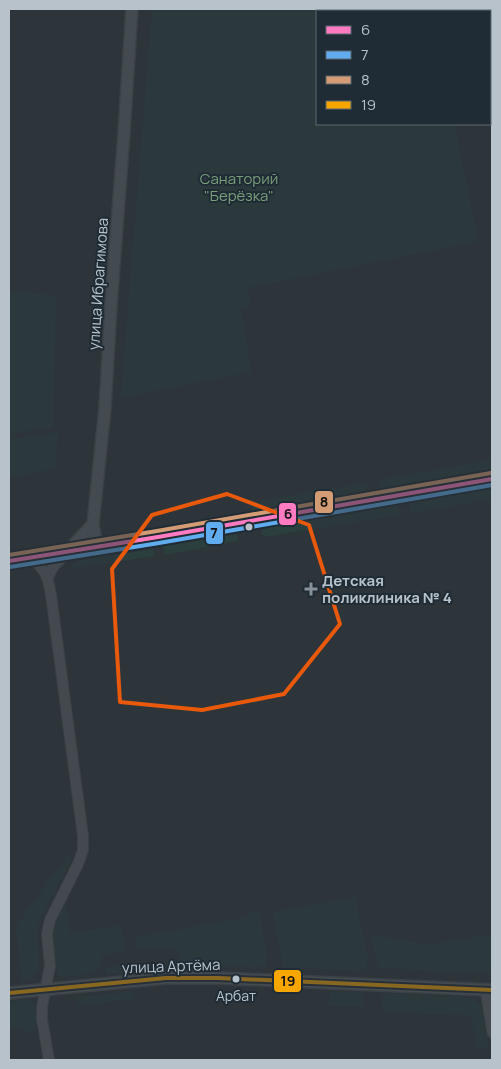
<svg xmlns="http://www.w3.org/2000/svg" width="501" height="1069" font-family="Manrope,sans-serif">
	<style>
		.green { fill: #2a3f3e }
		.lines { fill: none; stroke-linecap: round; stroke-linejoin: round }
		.minor-casing { stroke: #4b5154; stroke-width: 11 }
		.tertiary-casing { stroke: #4b5154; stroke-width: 12 }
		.secondary-casing { stroke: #4b5154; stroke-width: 14 }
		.minor { stroke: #5d6368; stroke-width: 9 }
		.tertiary { stroke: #5d6368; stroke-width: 10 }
		.secondary { stroke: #61676c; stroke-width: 11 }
		.bus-1-casing { stroke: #202c35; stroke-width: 8 }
		.bus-2-casing { stroke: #202c35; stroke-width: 8 }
		.bus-3-casing { stroke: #202c35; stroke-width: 8 }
		.bus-4-casing { stroke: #202c35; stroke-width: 8 }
		.bus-1 { stroke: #fe7ac1; stroke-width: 4 }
		.bus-2 { stroke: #60acee; stroke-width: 4 }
		.bus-3 { stroke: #d39c74; stroke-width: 4 }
		.bus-4 { stroke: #f7a600; stroke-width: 4 }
		.marked { fill: none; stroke: #e8590c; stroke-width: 4; stroke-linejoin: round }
		.bus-dot { fill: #b8c2ca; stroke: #202c35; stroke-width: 2 }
		.poi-dot { fill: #879198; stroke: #202c35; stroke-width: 2 }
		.labels { text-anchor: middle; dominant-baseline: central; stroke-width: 4; stroke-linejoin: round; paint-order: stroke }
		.bus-label { font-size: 14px; fill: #b8c2ca; stroke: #202c35 }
		.park-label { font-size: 15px; fill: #789e7a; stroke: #202c35 }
		.street-label { font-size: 15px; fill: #b8c2ca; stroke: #202c35 }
		.poi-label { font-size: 15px; font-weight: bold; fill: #b8c2ca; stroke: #202c35; text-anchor: start }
		.line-badge { stroke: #202c35; stroke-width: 2 }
		.pale-badge-label { font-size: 14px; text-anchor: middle; font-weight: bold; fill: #111 }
	</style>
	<rect width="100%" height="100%" fill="#2d353a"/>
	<g class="green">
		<path d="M152,9h279l1,2h-115v113h137l24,117 -230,47 3,19 -10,2 10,63 -130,25z"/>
		<path d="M9,291l47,5 -3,131 -44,7z"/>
		<path d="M58,432l-3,37 -46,8v-37z"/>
		<path d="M492,460v9l-110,20 -3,-9z"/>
		<path d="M368,483l-2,9 -113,19 -3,-9z"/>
		<path d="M492,488v11l-81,14 -2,-11z"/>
		<path d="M398,504l1,11 -134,22 -4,-3 1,-4 4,-3z"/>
		<path d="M237,534l1,7 -73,14 -2,-9z"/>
		<path d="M153,549l1,7 -85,13 8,-8z"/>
		<path d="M68,855l4,3 -35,68 2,45 -8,6 -9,4 -6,-55z"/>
		<path d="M355,897l13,63 -2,8 -5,3 -78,-4 -10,-55z"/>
		<path d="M65,903l5,30 51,-7 4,25 -23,4 -6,18 -35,4 -4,-4 -4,-40z"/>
		<path d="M259,910l8,49 -1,8 -82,-1 -7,-18 -39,1 -2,-12 112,-20v-5z"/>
		<path d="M371,934l59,11 62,-11v40l-112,-6 -4,-7z"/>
		<path d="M153,963l1,7 -49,4 2,-7z"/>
		<path d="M331,991l27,1 4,4 2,10h-36z"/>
		<path d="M130,992l4,1 1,6 -55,6 -7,-8z"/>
		<path d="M385,993l88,5 9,9 6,41 -10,2 -8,-35 -86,-2 -2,-15z"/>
		<path d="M28,999c9,9 11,18 7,31l-6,2 -20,-6v-24z"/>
	</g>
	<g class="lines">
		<g class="minor-casing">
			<path id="minor" d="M485,990l7,43"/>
		</g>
		<g class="tertiary-casing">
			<g id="tertiary">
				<path d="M31,558c15,12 17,19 20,37l32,241v14l-5,14 -28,56 -3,14 3,32 -8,41v12l7,41"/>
				<path d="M48,577l5,-10 14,-15"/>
			</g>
		</g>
		<g class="secondary-casing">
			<g id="secondary">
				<path d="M97,547l-4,-23 12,-116 6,-103 13,-172 8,-124"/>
				<path d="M67,552l26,-28"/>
				<path d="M9,561l149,-24 334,-58"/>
				<path d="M9,993l157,-15h52l274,12"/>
			</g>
		</g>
		<use href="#minor" class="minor"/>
		<use href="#tertiary" class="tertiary"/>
		<use href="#secondary" class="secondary"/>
		<g class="bus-1-casing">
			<path id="bus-1" d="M9,561l149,-24 334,-58"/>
		</g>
		<g class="bus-2-casing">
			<path id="bus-2" d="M10,567l149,-24 333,-58"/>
		</g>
		<g class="bus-3-casing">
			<path id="bus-3" d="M9,555l148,-24 334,-58"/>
		</g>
		<g class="bus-4-casing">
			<path id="bus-4" d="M9,993l157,-15h52l274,12"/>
		</g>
		<use href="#bus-1" class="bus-1"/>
		<use href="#bus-2" class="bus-2"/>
		<use href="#bus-3" class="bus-3"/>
		<use href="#bus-4" class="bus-4"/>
	</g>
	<path d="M0 0H501V1069H0ZM227,494l82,31 31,99 -56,70 -82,16 -82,-8 -8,-133 40,-54z" fill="#2d353a" fill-opacity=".55" fill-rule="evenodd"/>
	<path class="marked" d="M227,494l82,31 31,99 -56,70 -82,16 -82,-8 -8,-133 40,-54z"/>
	<g class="bus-dot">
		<circle cx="249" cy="527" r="4.5"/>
		<circle cx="236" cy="979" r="4.5"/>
	</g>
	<path class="poi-dot" d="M308.5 581.5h5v5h5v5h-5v5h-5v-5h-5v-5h5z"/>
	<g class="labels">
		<g class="bus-label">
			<text x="236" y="995">Арбат</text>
		</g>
		<g class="park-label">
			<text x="239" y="178">Санаторий<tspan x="239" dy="17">"Берёзка"</tspan></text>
		</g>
		<g class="street-label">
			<text transform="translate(98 284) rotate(-86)">улица Ибрагимова</text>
			<text transform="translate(171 966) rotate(-2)">улица Артёма</text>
		</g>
		<g class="poi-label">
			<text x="322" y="580">Детская<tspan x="322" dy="17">поликлиника № 4</tspan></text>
		</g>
	</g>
	<g class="line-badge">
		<rect x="314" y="490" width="20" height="24" rx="5" fill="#d39c74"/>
		<rect x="278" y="502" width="19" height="24" rx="5" fill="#fe7ac1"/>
		<rect x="205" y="521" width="19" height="24" rx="5" fill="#60acee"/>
		<rect x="273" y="969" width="29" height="24" rx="5" fill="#f7a600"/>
	</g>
	<g class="pale-badge-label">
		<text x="324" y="507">8</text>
		<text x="288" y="519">6</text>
		<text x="214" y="538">7</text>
		<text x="288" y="986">19</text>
	</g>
	<rect width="501" height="1069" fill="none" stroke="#b8c2ca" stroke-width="20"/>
	<rect x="316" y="10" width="175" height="115" fill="#202c35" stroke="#5d6871"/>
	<rect x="326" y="26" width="25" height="8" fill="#fe7ac1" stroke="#5d6871"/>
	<text x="361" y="35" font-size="15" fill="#b8c2ca">6</text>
	<rect x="326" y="51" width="25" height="8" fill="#60acee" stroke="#5d6871"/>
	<text x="361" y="60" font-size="15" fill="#b8c2ca">7</text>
	<rect x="326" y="76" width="25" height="8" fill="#d39c74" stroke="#5d6871"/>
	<text x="361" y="85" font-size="15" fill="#b8c2ca">8</text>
	<rect x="326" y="101" width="25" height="8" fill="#f7a600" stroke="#5d6871"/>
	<text x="361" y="110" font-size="15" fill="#b8c2ca">19</text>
</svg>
